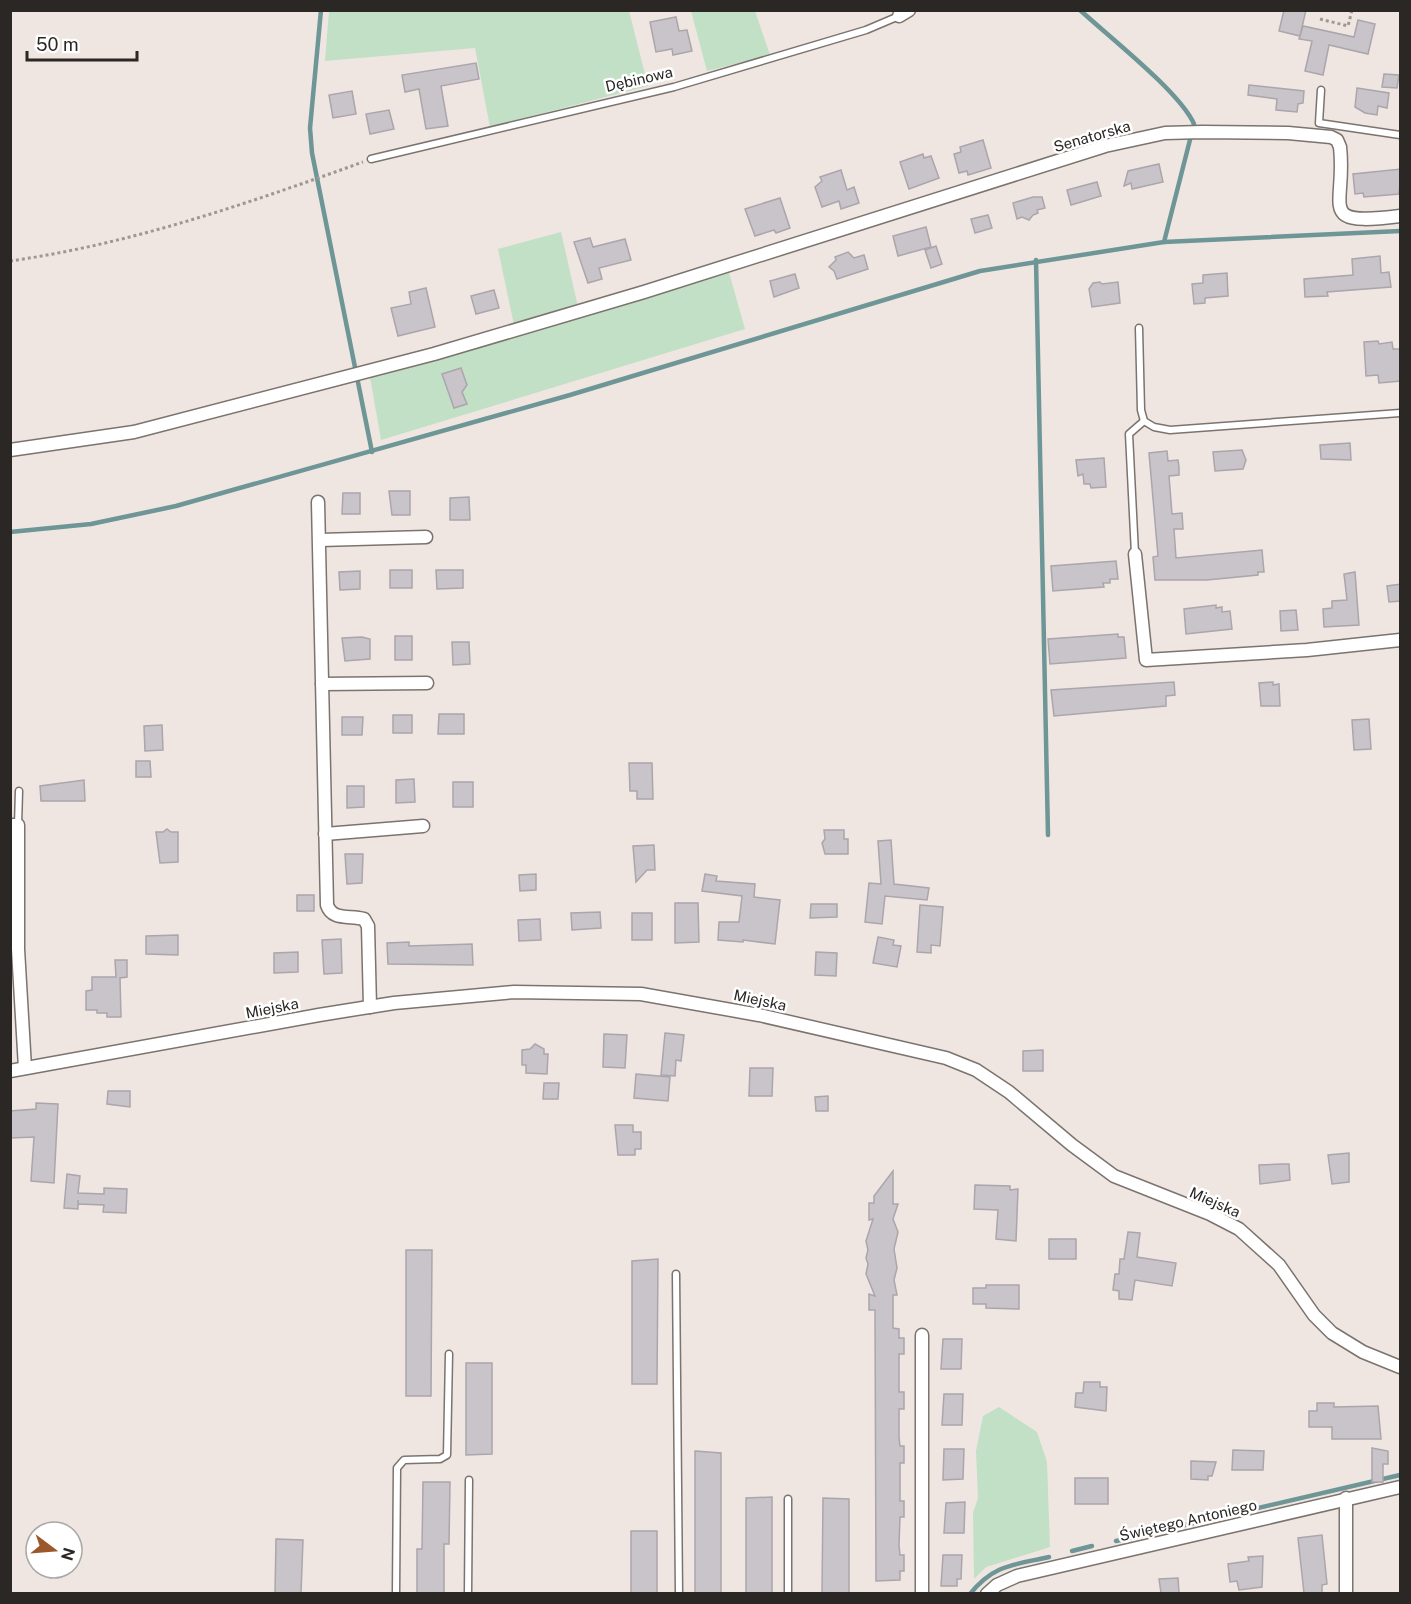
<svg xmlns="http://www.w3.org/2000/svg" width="1411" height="1604" font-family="'Public Sans',sans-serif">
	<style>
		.green { fill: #c1e0c5 }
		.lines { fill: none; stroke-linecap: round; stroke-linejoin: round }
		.stream { stroke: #6e9696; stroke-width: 4.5 }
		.building { fill: #c9c3ca; stroke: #aba5ac; stroke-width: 1.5 }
		.lane-casing { stroke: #7b736e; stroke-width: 9 }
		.street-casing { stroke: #7b736e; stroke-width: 15 }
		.path { stroke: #9e9794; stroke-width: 3; stroke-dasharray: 3 3; stroke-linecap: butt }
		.lane { stroke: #fff; stroke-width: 6 }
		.street { stroke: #fff; stroke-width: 12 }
		.labels { text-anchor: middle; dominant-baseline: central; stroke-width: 5; stroke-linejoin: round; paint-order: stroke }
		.street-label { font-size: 15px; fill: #2a2725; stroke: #fff }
	</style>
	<rect width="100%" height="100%" fill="#efe6e1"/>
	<g class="green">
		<path d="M329,11h300l19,75 -158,41 -15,-79 -150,13z"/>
		<path d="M691,11h64l15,44 -63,16z"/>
		<path d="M561,232l17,75 -64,18 -16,-76z"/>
		<path d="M728,269l17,60 -364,111 -11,-63 98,-25 51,-19z"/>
		<path d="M999,1407l38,25 10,30 3,85 -64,20 -12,12 -1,-66 5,-15 -2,-47 7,-35z"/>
	</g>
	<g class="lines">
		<g class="stream">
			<path d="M321,10l-11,118 2,25 60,299"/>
			<path d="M1080,10c28,26 100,82 114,114l-30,118"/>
			<path d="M1036,260l12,575"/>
			<path d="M10,532l81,-8 85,-18 394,-111 410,-124 184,-29 236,-11"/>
			<path d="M1116,1541l284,-66"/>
			<path d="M1072,1551l20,-5"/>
			<path d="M970,1594c24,-30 44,-29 79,-37"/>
		</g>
	</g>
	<g class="building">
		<path d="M1284,10h22l-6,26 -21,-5z"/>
		<path d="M676,17l3,14 8,-1 5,21 -19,4 -1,-6 -16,3 -6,-30z"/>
		<path d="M1358,20l17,4 -7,30 -39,-9 -6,30 -18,-4 7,-30 -13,-2 4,-13 51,11z"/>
		<path d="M476,63l3,16 -38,7 7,40 -22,3 -7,-40 -14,3 -3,-17z"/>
		<path d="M1384,74l15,1 -2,13 -15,-1z"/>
		<path d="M1249,85l55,6 -1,12 -5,1 -1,8 -21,-2 1,-11 -29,-4z"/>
		<path d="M1357,88l32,5 -2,15 -9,-2 -1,9 -12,-2 -10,-6z"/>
		<path d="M352,91l4,23 -23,4 -4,-23z"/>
		<path d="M389,110l5,19 -24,5 -4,-20z"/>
		<path d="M983,140l8,28 -23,7 -1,-4 -8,2 -5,-19 7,-2 -1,-5z"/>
		<path d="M923,154l1,4 7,-2 8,22 -30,11 -9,-27z"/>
		<path d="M1159,164l4,18 -31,7 -1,-6 -7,3 4,-15z"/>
		<path d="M1401,169l-2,25 -35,3 -1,-4 -8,1 -2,-20z"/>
		<path d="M841,170l6,20 7,-3 5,16 -18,6 -2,-8 -17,6 -7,-20 7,-6 -2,-4z"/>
		<path d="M1097,182l4,14 -30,9 -4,-15z"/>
		<path d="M1033,197h9l3,11 -8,2 1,3 -5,2 -4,5 -7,-3 -5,2 -4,-16z"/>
		<path d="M780,198l10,30 -14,5 -2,-3 -19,6 -10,-27z"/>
		<path d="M988,215l4,13 -17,5 -4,-14z"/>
		<path d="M926,227l5,20 -33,9 -5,-20z"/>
		<path d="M590,238l3,9 32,-8 6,21 -32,8 3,11 -14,4 -14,-41z"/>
		<path d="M936,246l6,18 -11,4 -6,-18z"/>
		<path d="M848,252l6,6 10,-3 4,14 -31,10 -3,-8 -5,-4 7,-7 -1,-3z"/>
		<path d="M1380,256l1,17 8,-1 2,15 -64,5 1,4 -23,1 -1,-18 49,-4 -1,-16z"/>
		<path d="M1227,273l1,23 -23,2v5l-11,1 -2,-20 11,-1v-8z"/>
		<path d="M795,274l4,14 -25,9 -4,-16z"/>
		<path d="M1100,282l2,2 16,-2 2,21 -28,4 -3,-18 4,-6z"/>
		<path d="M426,288l9,39 -37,9 -7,-28 20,-4 -2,-12z"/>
		<path d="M494,290l5,18 -23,6 -5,-18z"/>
		<path d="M1378,341l1,3 13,-2 1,7h8v32l-22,2 -1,-8 -12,1 -2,-34z"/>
		<path d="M461,368l6,17 -5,7 5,12 -13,4 -12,-34z"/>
		<path d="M1350,443l1,17 -30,-1 -1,-14z"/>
		<path d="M1242,450l4,10 -3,9 -28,2 -2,-19z"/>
		<path d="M1167,451l1,10 10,-1 1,7v8l-10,1 3,38 10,-1 1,16h-9l2,29 86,-8 2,22h-6v3l-51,5h-52l-2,-23 5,-1 -9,-103z"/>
		<path d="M1104,458l2,29 -15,1 -1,-4h-6l-1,-10 -5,2 -2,-16z"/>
		<path d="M389,491h21v24h-18z"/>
		<path d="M343,493h17v21h-18z"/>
		<path d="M469,497l1,23h-20v-22z"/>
		<path d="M1116,561l2,18h-8v4h-7l1,4 -51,4 -2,-25z"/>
		<rect x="390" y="570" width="22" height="18"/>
		<path d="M436,570h27v18l-26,1z"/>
		<path d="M360,571v18l-20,1 -1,-18z"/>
		<path d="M1355,572l4,53 -35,2 -1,-18 9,-1v-7l15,-1 -3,-26z"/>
		<path d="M1401,584v17l-12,1 -2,-16z"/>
		<path d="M1216,605v3l6,-1v5l8,-1 2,18 -46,5 -2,-25z"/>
		<path d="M1296,610l2,20 -17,1 -1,-20z"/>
		<path d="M1118,634v3h6l2,21 -76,6 -2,-25z"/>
		<rect x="395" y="636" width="17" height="24"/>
		<path d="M362,637l8,2v20l-25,2 -3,-23z"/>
		<path d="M452,642h17l1,22 -17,1z"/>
		<path d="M1174,682l1,13 -9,1v10l-112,10 -3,-26z"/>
		<path d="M1273,682v3l6,-1 1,22h-19l-2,-23z"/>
		<path d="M439,714h25v20h-26z"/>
		<rect x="393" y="715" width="19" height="18"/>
		<path d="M342,717h21l-1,18h-20z"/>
		<path d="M1369,719l2,30 -17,1 -2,-30z"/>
		<path d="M162,725l1,25 -18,1 -1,-25z"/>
		<path d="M136,761h14l1,16h-15z"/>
		<path d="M629,763h23l1,36h-16v-8h-7z"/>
		<path d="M414,779l1,23 -19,1v-23z"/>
		<path d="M84,780l1,21h-44l-1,-15z"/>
		<rect x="453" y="782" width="20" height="25"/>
		<path d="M347,786h17v21l-17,1z"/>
		<path d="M167,829l4,3h7v30l-18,1 -4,-31h7z"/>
		<path d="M824,830h20v9h4v15h-23l-3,-11 3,-4z"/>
		<path d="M891,840l3,44 35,4 -2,12 -42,-4 -3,28 -17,-2 4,-39 12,1 -3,-43z"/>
		<path d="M654,845l1,25h-8l-11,12 -3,-36z"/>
		<path d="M345,854h18l-1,29 -15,1z"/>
		<path d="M536,874v16l-16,1 -1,-16z"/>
		<path d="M705,874l12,2 -1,5 39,3 -1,13 26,3 -5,44 -32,-4v2l-25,-2 1,-18h20l3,-26 -40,-5z"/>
		<rect x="297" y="895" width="17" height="16"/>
		<path d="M675,903h23l1,39 -24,1z"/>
		<path d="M811,904h26v13l-27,1z"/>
		<path d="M920,905l23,2 -3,39 -9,-1v8l-14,-1z"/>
		<path d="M600,912l1,16 -29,2 -1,-17z"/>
		<rect x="632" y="913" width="20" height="27"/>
		<path d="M540,919l1,21 -22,1 -1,-21z"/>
		<path d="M178,935v20l-32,-1v-18z"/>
		<path d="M878,937l16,3 -1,5 8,1 -4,21 -24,-4z"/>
		<path d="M341,939l1,34 -18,1 -2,-34z"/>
		<path d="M409,942v4l63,-2 1,21 -85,-1 -1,-21z"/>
		<path d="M298,952v20l-24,1v-20z"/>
		<path d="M816,952l21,1 -1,23 -21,-1z"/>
		<path d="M115,960h12v17l-7,1 1,39h-14v-4h-10v-3h-11v-19l6,-1v-13h24z"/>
		<path d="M665,1033l19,2 -3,26 -5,-1 -1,16 -14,-1z"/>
		<path d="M604,1034l23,1 -2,33 -22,-1z"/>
		<path d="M535,1044l9,5v5h4l-1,20 -21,-1v-8h-4v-15l8,-1z"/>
		<path d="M1043,1050v21h-20v-20z"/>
		<path d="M750,1068h23l-1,28h-23z"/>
		<path d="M636,1074l34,3 -2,24 -34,-3z"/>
		<path d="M544,1083h15l-1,16h-15z"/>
		<path d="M108,1091h22v16l-23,-3z"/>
		<path d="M828,1096v15h-12l-1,-14z"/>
		<path d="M36,1103l22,1 -4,79 -23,-2 3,-44 -24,1v-27l26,-2z"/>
		<path d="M615,1125h18v7h8v17h-6v6h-17z"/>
		<path d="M1349,1153v29l-17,2 -4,-29z"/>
		<path d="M1281,1164h8l1,16 -30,4 -1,-19z"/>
		<path d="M893,1171v33h5l-5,15 5,13 -4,17 3,19 -3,12 3,15h-4v33l6,1v9h5v16h-5v38h5v17h-5v28l1,9h4v17h-4v38h4v16h-4l-1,28 1,10h4v16h-4v9l-24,1 -1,-271h-6v-16l6,2 -9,-22 2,-10 -2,-6 2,-8 -2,-9 7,-22 -4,1v-17h5v-7z"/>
		<path d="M67,1174l13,2 -2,17 26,1v-6l23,1 -1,24 -23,-1 1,-7 -26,-1v-4v9l-14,-1z"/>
		<path d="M975,1185l35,1v4l8,-1 -2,52 -20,-2 2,-29 -24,-1z"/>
		<path d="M1128,1232l12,1 -3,24 39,6 -4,23 -37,-6 -3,20 -13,-1v-8l-6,-1 2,-16h4l1,-15h4z"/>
		<rect x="1049" y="1239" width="27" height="20"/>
		<path d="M406,1250h26l-1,146h-25z"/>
		<path d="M658,1259l-1,125h-25v-123z"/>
		<path d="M986,1285h33v24l-33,-1v-4h-13v-16h13z"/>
		<path d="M943,1339h19l-1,30h-20z"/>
		<path d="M466,1363h26v91l-26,1z"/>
		<path d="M1084,1382h16v5h7l-1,24 -31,-4 1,-14h7z"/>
		<path d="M944,1394h19l-1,31h-20z"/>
		<path d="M1317,1403h17v4l44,-1 3,33h-49v-12h-23v-16h8z"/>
		<path d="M1372,1448l16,3v13h-5v18h-11z"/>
		<path d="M944,1449h20l-1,30 -20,1z"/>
		<path d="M1233,1450l31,1 -1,19h-31z"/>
		<path d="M695,1451l26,2v140h-26z"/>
		<path d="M1191,1461l25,1 -4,14h-4v4l-17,-1z"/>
		<rect x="1075" y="1478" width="33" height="26"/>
		<path d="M423,1482h27l-1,62h-5v49h-27v-44h5z"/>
		<path d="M772,1497v96h-26v-95z"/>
		<path d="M823,1498l26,1v94h-27z"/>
		<path d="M965,1502l-1,31h-20l2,-30z"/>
		<rect x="631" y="1531" width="26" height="62"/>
		<path d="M1322,1535l5,49 -5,1v8h-18l-6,-55z"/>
		<path d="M276,1539l27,1 -2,53h-26z"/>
		<path d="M943,1555h19l-1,24h-4v7h-16z"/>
		<path d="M1263,1556l-1,31 -23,3 -2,-9 -7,1 -2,-18 21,-3 -1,-4z"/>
		<path d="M1178,1578l1,15h-18l-2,-14z"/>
	</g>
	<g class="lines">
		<g class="lane-casing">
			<g id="lane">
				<path d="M1321,90l-2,33 81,12"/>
				<path d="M371,159l303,-72 192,-57 33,-14"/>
				<path d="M1139,328l2,82 3,11 10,6 16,3 230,-17"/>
				<path d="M1135,554l-6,-120 15,-13"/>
				<path d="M18,825l1,-34"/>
				<path d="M676,1274l3,320"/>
				<path d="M788,1499v95"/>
				<path d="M396,1594l1,-126 7,-8 36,-1 7,-4 2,-101"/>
				<path d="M468,1594l1,-114"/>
			</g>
		</g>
		<g class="street-casing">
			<g id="street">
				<path d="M899,16l10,-6"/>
				<path d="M10,450l124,-18 300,-78 210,-62 461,-146 60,-13 37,-1 86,1 43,4 6,3 3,7c7,60 -26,80 60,69"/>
				<path d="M318,502l9,403c5,16 23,10 37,14l4,7 2,81"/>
				<path d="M320,540l106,-3"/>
				<path d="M1135,554l11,106 161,-10 93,-10"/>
				<path d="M322,684l105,-1"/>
				<path d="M10,825h8v124l7,119"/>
				<path d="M325,834l98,-8"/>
				<path d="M10,1071l309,-56 75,-12 120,-11 127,2 118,21 187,43 30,12 33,22 63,53 42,31 96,38 29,15 40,36 35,50 18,18 31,19 37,15"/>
				<path d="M922,1594v-259"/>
				<path d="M987,1594l10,-9 20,-9 383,-89"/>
				<path d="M1346,1594v-96"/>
			</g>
		</g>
		<g class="path">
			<path d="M1320,19l28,7 4,-16"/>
			<path d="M10,261c121,-17 239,-58 353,-99"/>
		</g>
		<use href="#lane" class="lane"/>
		<use href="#street" class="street"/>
	</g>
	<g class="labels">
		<g class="street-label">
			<text transform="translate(639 79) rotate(-13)">Dębinowa</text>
			<text transform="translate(1092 136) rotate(-16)">Senatorska</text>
			<text transform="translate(760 1000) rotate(12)">Miejska</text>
			<text transform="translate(272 1008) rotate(-11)">Miejska</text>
			<text transform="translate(1215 1202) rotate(24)">Miejska</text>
			<text transform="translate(1188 1520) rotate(-13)">Świętego Antoniego</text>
		</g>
	</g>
	<rect width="1411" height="1604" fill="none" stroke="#2a2725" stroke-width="24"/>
	<g transform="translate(54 1550) rotate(106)"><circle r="28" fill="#ffffff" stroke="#aaa9a8" stroke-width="1.5"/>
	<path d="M0-4.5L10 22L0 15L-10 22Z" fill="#9c572b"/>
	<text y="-9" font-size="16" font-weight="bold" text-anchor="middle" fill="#2a2725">N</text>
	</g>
	<path d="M27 51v9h110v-9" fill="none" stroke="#2a2725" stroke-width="3"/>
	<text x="36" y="51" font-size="18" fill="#2a2725" stroke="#ffffff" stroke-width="4.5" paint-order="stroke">50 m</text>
</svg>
